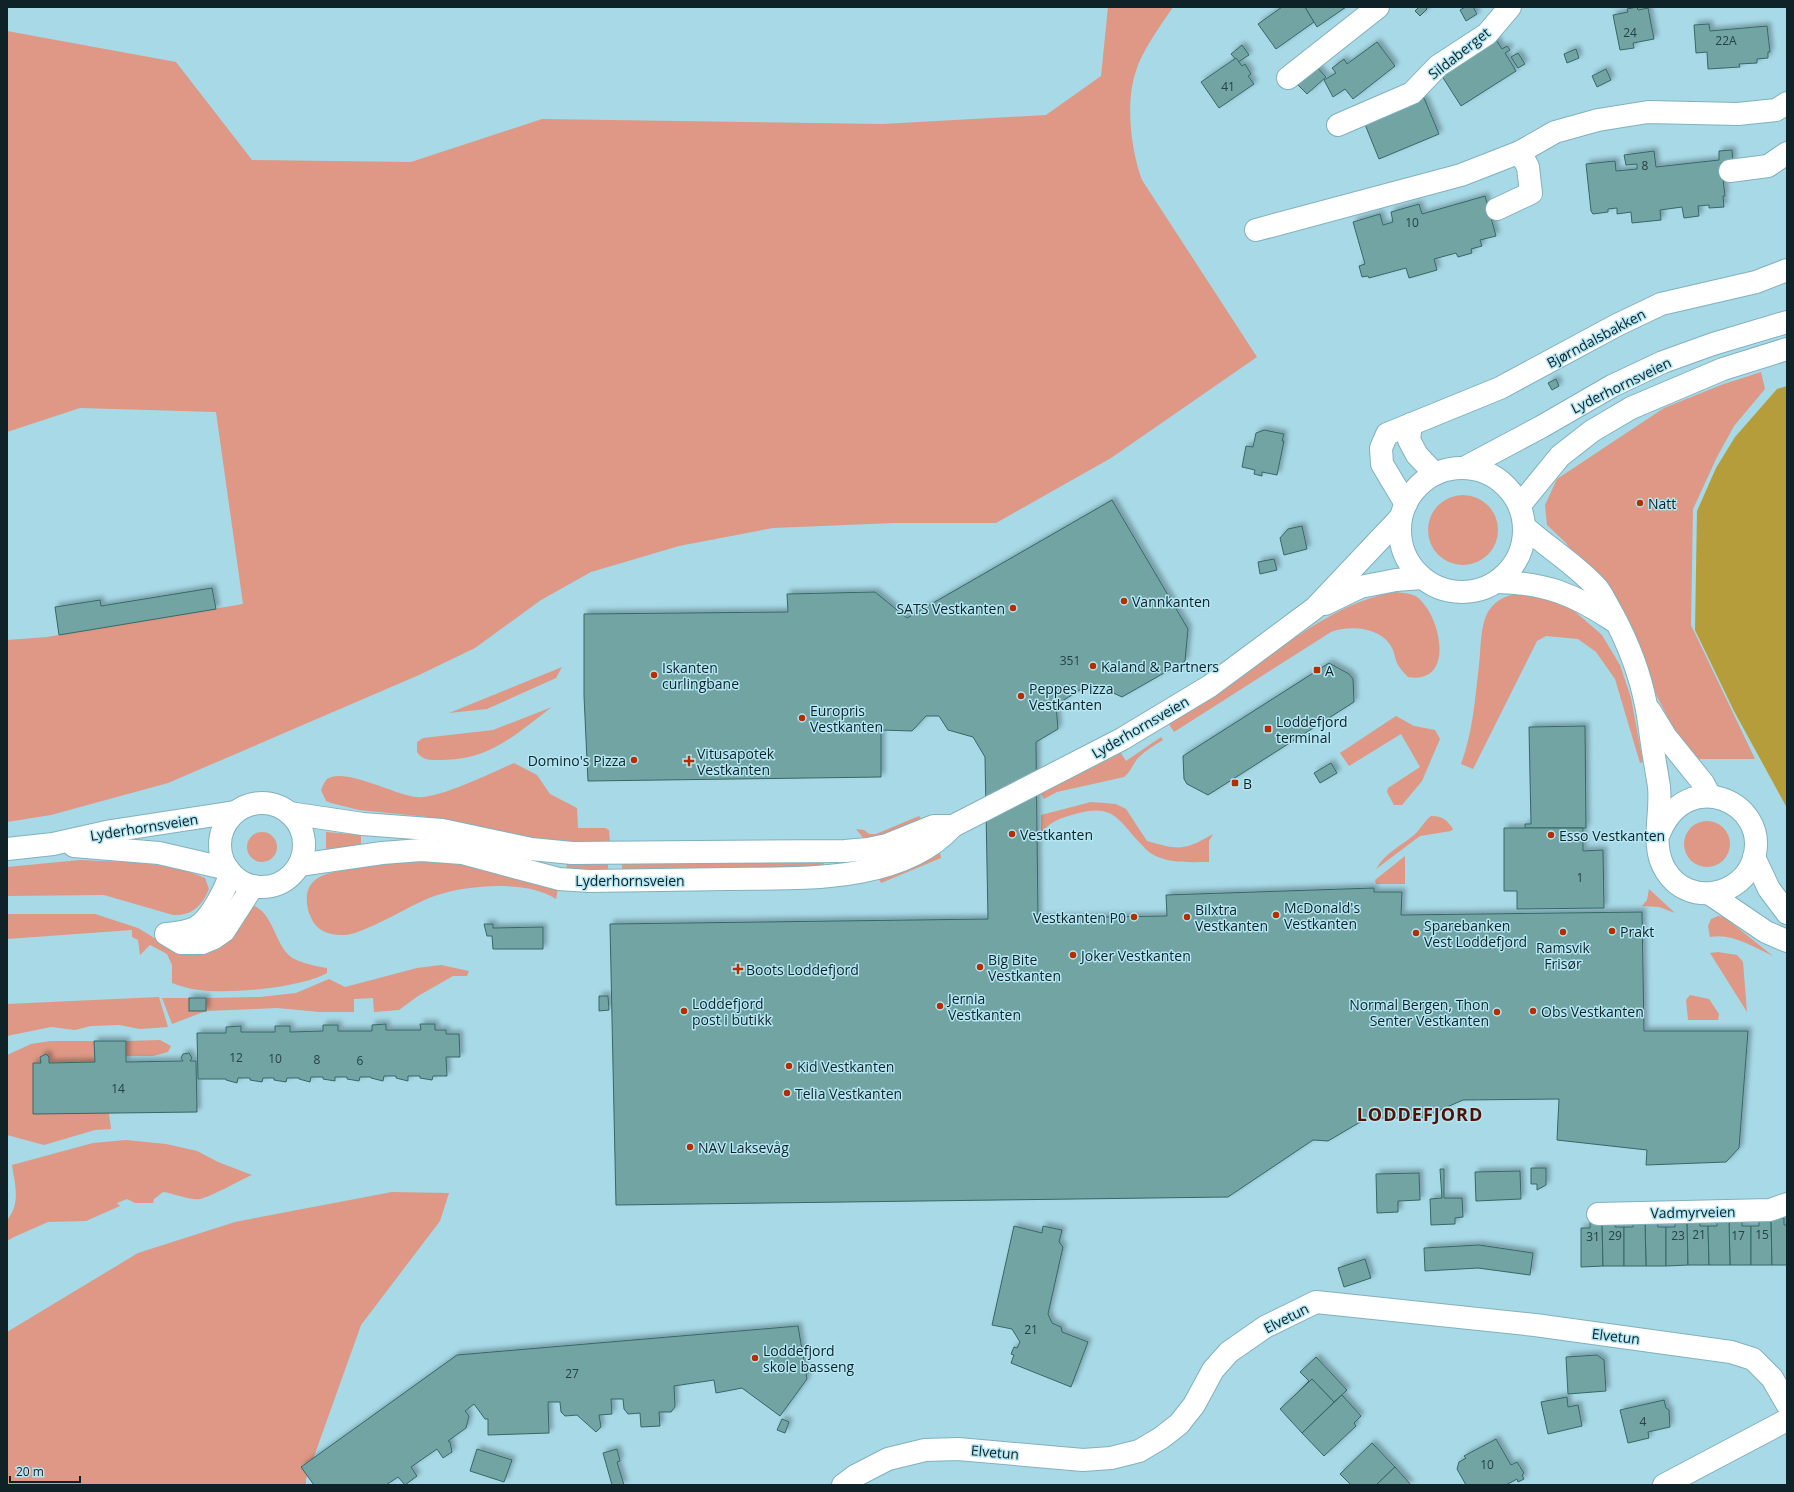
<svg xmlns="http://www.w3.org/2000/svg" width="1794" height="1492" font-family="'Open Sans',sans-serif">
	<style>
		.green { fill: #de9885 }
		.water { fill: #b59d3b }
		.building { fill: #71a4a3; stroke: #366868; filter: url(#shadow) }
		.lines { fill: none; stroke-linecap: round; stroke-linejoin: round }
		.minor-casing { stroke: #81b1be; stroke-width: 24 }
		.major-casing { stroke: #81b1be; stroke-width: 24 }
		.minor { stroke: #fff; stroke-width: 22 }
		.major { stroke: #fff; stroke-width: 22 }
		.poi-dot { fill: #b62d00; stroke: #b4e6f3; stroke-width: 1.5 }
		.labels { text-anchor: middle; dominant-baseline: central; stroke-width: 3; stroke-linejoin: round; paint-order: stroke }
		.number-label { font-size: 12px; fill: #274246 }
		.street-label { font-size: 14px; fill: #0e2227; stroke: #b4e6f3 }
		.poi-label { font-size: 14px; fill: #0e2227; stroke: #b4e6f3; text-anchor: start }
		.district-label { font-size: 18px; font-weight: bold; letter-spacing: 1px; fill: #531102; stroke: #b4e6f3 }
	</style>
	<defs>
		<filter id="shadow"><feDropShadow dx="3.5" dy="-3.5" stdDeviation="2" flood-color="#0004"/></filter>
	</defs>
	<rect width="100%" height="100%" fill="#a7d9e6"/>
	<g class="green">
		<path d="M1108,7h65c-12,18 -31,44 -37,64 -11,31 -5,79 6,109l115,177 -146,101 -115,65h-102l-121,5 -94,18 -88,26 -50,28 -66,48 -56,27 -251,108 -117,32 -44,7v-182l40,-3 196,-33 -27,-192 -136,-4 -73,24v-401l169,31 76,98 159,2 131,-43 341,5 163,-9 55,-39z"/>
		<path d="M1761,372l4,17 -31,37 -17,31 -24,52 -2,116 64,134h-56l-26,-31 -53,-105 -54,-80 -19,-18 -2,-20 12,-26 107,-71 57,-23z"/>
		<circle cx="1463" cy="530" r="35"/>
		<path d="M1396,592c6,1 16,1 21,5 24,18 39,88 -9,80 -3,-3 -7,-7 -10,-12 -3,-5 -3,-12 -6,-17 -11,-21 -42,-23 -61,-16l-157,100 -5,-8c31,-21 62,-43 93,-64 42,-28 83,-60 134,-68z"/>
		<path d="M1520,593l45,10 37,32 18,30 11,33 12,64 -3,1 -25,-84 -19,-27 -18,-13 -32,-3 -9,5 -64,128 -12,-5c12,-32 14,-65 18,-99 2,-16 1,-34 7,-49 6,-14 19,-21 34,-23z"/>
		<path d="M562,667l-6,11 -69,31 -38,4z"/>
		<path d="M552,707c-38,28 -61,53 -111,53 -10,0 -18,1 -24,-8v-10l6,-4 70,-8z"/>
		<path d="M1396,716l18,10 21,4 5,9 -18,42 -20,24h-8l-7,-13 1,-4 32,-21 -19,-33 -52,32 -9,-13z"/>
		<path d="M1161,737l2,3c-8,5 -17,10 -24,17 -6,6 -8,15 -15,20l-67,15 -13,7 -3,-6 80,-40 5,8z"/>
		<path d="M514,763l23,12 13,19 27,14 1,20h27l4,2 1,12 -6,4 -31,-1 -106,-17 -39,-11 -69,-7 -28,-7 -5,-2 -5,-11c2,-4 3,-8 6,-11 17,-12 68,16 89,18 21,3 77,-25 98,-34z"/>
		<path d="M1091,802l25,2 10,5 21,32c32,9 37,10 66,-7l-4,7v21c-19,0 -40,2 -57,-8 -4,-2 -8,-7 -11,-10 -24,-25 -27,-41 -66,-30 -14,4 -24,7 -34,19v-18z"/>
		<path d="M919,816l6,7 -41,16h-20l-8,-10 8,1 5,4h7z"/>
		<path d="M1431,816c12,0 16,4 22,13l-2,2 -31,5 -44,33c9,-16 25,-23 38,-34 7,-6 10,-14 17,-19z"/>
		<circle cx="1707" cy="844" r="23"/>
		<circle cx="262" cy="847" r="15"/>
		<path d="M326,832l35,3v10l-35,6z"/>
		<path d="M939,848l2,10 -60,25 -4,-8z"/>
		<path d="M1405,856v28h-29l-1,-4z"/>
		<path d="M441,858l118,26 -3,15c-30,-20 -95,-14 -127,-1 -25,11 -48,26 -74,35 -9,3 -23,3 -32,-2 -15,-7 -23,-38 -9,-50 6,-6 16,-8 25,-10 9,-3 19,-6 29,-8 23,-5 49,-4 73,-5z"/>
		<path d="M824,858v8l-5,4 -197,3v-10z"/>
		<path d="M566,859h42v15l-41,-1z"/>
		<path d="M80,860c41,2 87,1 125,18l4,11c-7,17 -17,27 -36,26l-69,-20 -97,1v-29z"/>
		<path d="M1649,889l26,24 -16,-6 -17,-1 5,-6z"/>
		<path d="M251,904c24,10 22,38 40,53 6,5 28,10 36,11v5c-26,15 -98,21 -128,17 -9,-1 -19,-4 -27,-7v-18l-5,-11 -17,-9 -10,10 -2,-15 -6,-3v-7l-125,9v-25h88l43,14 39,24z"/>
		<path d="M1718,916l6,1 49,39c-20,-9 -40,-23 -63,-19l-2,-11 3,-7z"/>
		<path d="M1718,952l19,3 6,7 4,50 -37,-59z"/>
		<path d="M441,965l28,6 -2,5h-14l-35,20 -19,14 -25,2 -1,-14 -19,1v13h-34l-43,-4 -71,3 -34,13 -10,-26h27l1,13h16v-13l54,-1 36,-4 33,-14 16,8 72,-19z"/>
		<path d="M1690,995l19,4 10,15 -1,6h-30l-2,-20z"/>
		<path d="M159,997l9,30 -28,2 -21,-4 -28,1 -16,4 -24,-3 -44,9v-32z"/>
		<path d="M160,1040l11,6 -3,6 -15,4h-27v-15z"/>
		<path d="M50,1041h44l1,21 -62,1v50h76l2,16 -16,1 -51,15 -37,-10v-80l24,-11z"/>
		<path d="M126,1140l40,4 31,7 21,11 34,13c-12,5 -41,22 -52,24 -9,2 -27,-6 -37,-7l-9,7 -1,4h-18l-8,-4 -10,4 3,3 -34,15 -38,1 -34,15 -7,4v-21c14,-16 8,-35 5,-55l81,-22z"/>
		<path d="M392,1192l57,1 -9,28 -79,104 -55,154v6h-299v-153l131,-79 97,-31z"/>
	</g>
	<path class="water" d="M1787,386v422l-53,-97 -39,-81 2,-119 19,-43 19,-31 42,-48z"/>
	<g class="building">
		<path d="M1282,7h23l9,15 -38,27 -18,-25z"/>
		<path d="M1305,7h41l-29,20z"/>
		<path d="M1419,7h7l1,2 -7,7 -5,-5z"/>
		<path d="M1465,7h8l4,7 -11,7 -6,-11z"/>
		<path d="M1637,7l1,3 10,-2 6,31 -21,4 1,5 -14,2 -7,-35 15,-3 -1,-3z"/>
		<path d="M1709,24l1,7 57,-5 3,26h-2v6l-11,1v4l-18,1 1,3 -32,2 -1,-17 -11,1 -2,-28z"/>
		<path d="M1495,38l7,11 5,-3 3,4 -5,3 11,18 -55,35 -21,-33z"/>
		<path d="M1377,42l18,24 -42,33 -8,-10 -12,8 -9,-17 12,-7 -4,-5 12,-9 3,5z"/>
		<path d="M1242,45l7,10 -11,7 -7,-8z"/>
		<path d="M1576,49l3,9 -12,5 -3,-9z"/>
		<path d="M1518,53l7,11 -7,4 -7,-11z"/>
		<path d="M1236,58l6,8 3,-2 6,10 -3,2 6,8 -35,24 -18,-26z"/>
		<path d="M1315,65l11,12 -19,17 -11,-11z"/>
		<path d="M1606,69l5,11 -14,7 -5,-11z"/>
		<path d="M1424,98l15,36 -60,25 -15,-37z"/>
		<path d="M1732,150l1,12 -12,1 4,33h-2l1,11 -15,1v-3l-11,1 1,10 -15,2 -2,-11 -22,3 1,10 -29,3 -1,-11 -14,2v-6l-9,1v3l-15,2 -2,-3 -5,-47 29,-3 1,10 21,-2v-5l-11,1 -2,-10 30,-4 2,16 63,-7v-9z"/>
		<path d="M1485,196l11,40 -16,4 2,6 -11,3 1,4 -14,4 -2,-4 -22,6 3,11 -28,8 -3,-10 -37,10 -1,-2 -6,1 -3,-11 6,-2 -12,-42 27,-8 3,11 10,-3 -2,-10 28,-8 3,10z"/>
		<path d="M1556,379l3,7 -7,4 -4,-7z"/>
		<path d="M1264,430l20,4 -2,7h2l-7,34 -15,-3v4l-8,-2 1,-4 -13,-3 4,-21 7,1 3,-14z"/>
		<path d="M1112,500l76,129 -3,32 -63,36 -31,-14 -35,22 2,24 -22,13 2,176 129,-2 -1,-21 208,-7v4h28l-1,23 241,-3 2,119h104l-9,117 -13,14 -80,3 1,-15 -90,-10 2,-41 -96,1 -41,18h-55l-39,23 -15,-1 -85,57 -612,8 -6,-281 378,-5 -3,-162 -12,-20 -25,-7 -9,-14h-13l-14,15 -31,-1v47l-293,4 -4,-85v-82l204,-2 -1,-18 88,-2 32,26z"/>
		<path d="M1302,526l5,23 -23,6 -4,-17 8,-9z"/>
		<path d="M1274,559l3,11 -17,4 -2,-12z"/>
		<path d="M212,588l4,21 -157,26 -4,-28 45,-7 1,6z"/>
		<path d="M1329,663l20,11 4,5 1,23 -146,93 -21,-11 -3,-5 -1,-23z"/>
		<path d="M1585,726l1,102h-61v-4h6l-2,-97z"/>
		<path d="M1331,763l6,10 -17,10 -6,-10z"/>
		<path d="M1504,828h79v23l20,-1 1,58 -87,1v-18h-13z"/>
		<path d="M484,924h9v4l50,-1v22h-50l-1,-13h-5z"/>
		<path d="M599,996h9l1,14 -10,1z"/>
		<rect x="189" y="998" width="17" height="13"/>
		<path d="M386,1024v6h35l-1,-6h15v6h11v4h13l1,23h-14l1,19h-14l-1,4 -12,-2v-2h-12v5l-12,-3v-2h-12l-1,5 -12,-3v-1h-11l-1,4 -12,-2v-2h-12v4l-12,-2v-2h-12l-1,5 -11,-3v-1h-12l-1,4 -12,-2v-2h-11l-1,4 -12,-2v-2h-12l-1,5 -11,-3v-1h-28l-1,-46h29v-6l15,-1v6h34v-6h15v6l33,-1v-6h15v6h34v-6z"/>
		<path d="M94,1041h32v21l57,-1 -2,-3 2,-4 6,-1 3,5 -2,3h6l1,51 -164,2v-51h8l-1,-6 6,-3 3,3v6l46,-1z"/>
		<path d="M1531,1168h15v17l-9,5v-6h-6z"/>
		<path d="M1440,1169h4v29h18l1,19 -8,1v6l-24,1 -1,-26 12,-1z"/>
		<path d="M1520,1171l1,28 -45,2 -1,-29z"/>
		<path d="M1419,1173l1,27 -22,1v11l-21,1 -1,-39z"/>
		<path d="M1742,1218v8h9v39h-21l-1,-46z"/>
		<path d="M1759,1218h12l1,47h-21v-39h8z"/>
		<path d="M1771,1218h13v7h3v40h-15z"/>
		<path d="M1657,1219l1,8h8v39h-20l-1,-46z"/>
		<path d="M1675,1219h12l1,46 -22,1v-39h9z"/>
		<path d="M1687,1219h13v7h8l1,39h-21z"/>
		<path d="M1717,1219h12l1,46h-21l-1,-39h9z"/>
		<path d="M1590,1220h12l1,46 -22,1v-39h9z"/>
		<path d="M1602,1220h13v7h9v39h-21z"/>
		<path d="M1633,1220h12l1,46h-22v-39h9z"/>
		<path d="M1014,1226l28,7 1,-7 19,4 -3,12 4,5 -15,67 4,9 9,4 1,5 26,10 -17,45 -60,-24 3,-8 -3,-1 3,-7 3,1 3,-6 -8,-13 -20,-4z"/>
		<path d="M1479,1245l54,8 -3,22 -52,-7 -53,3 -1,-23z"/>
		<path d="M1365,1259l6,19 -27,9 -6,-19z"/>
		<path d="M798,1326l9,53 -27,37 -38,-28 -26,5 -2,-13 -40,6 1,21 -4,5h-12l1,14 -19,1 -1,-14 -12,1 -4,-5 -1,-10h-12l1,15 -13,1 2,12 -5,5 -19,-17 -12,1 -4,-4 -1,-10h-12l1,31 -61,2v-16h-3l-11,-15 -9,7 4,5 -3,12 -18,13 2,1 2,10 -9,6 -6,-9 -26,18 6,9 -12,9 -7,-8 -12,8h-72l-13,-18 156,-112z"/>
		<path d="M1597,1355l7,5 2,31 -38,3 -2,-37z"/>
		<path d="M1316,1357l31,33 -13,12 -22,-23 -22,21 19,-19 -9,-9z"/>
		<path d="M1312,1379l22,23 -32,31 -22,-24z"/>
		<path d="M1342,1395l19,21 -7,7 2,3 -32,30 -22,-23z"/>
		<path d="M1567,1397l1,10 10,-2 4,21 -34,8 -7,-32z"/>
		<path d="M1664,1400l2,8 3,2 1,17 -22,5 1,6 -21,5 -8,-33z"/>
		<path d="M782,1419l7,3 -4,11 -8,-3z"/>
		<path d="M1496,1439l15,26 6,-3 7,11 -2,2 2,4 -6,3 -1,-3 -11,6h-40l-9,-16 2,-7 7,-4 -2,-2z"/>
		<path d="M1372,1443l23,24 -19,18h-25l-11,-11z"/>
		<path d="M477,1449l35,11 -8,22 -34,-11z"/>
		<path d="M617,1449l3,12 -3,1 7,23h-12l-9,-32z"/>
		<path d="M1395,1467l16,18h-35z"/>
	</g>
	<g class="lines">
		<g class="minor-casing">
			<g id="minor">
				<path d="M1288,78l90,-71"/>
				<path d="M1338,125l74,-32 26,-27 49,-32 23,-27"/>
				<path d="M1730,171l38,-5 19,-13"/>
				<path d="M1497,209l34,-16 -3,-26 -8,-15"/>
				<path d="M1256,230l205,-55 59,-23 35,-20 43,-12 50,-8 90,2 38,-4 11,-7"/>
				<path d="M1411,424l-2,16 8,15 18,19"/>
				<path d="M1406,504l-24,-40 -1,-16 6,-14 113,-46 117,-63 44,-21 95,-22 31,-12"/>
				<path d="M166,934l15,9h21l12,-5 10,-7 29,-45"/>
				<path d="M168,934c9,-1 18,-2 27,-6 16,-8 30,-39 36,-55"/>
				<path d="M1598,1214l172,-4 17,-6"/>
				<path d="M843,1485l12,-9 33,-17 37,-9 33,-1 125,11 28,-2 28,-7 22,-13 18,-14 15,-19 19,-35 16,-18 36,-25 51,-25 219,23 196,27 22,7 19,19 15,26"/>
			</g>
		</g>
		<g class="major-casing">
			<g id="major">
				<circle cx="1462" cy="530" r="62"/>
				<path d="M1464,468l77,-41 71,-41 51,-24 50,-18 74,-22"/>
				<path d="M1520,505l40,-49 32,-25 39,-23 92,-39 64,-20"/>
				<path d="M1525,527c23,21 52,38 73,62 6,8 10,18 15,26 15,28 27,59 33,90 3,13 4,26 6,39 2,14 5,29 7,43 3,27 -9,60 7,84 22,36 77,26 88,-13 16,-56 -68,-93 -95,-24"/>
				<path d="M1498,582c47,1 76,12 116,39"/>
				<path d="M1325,604l35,-17 36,-7 26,-2"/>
				<path d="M1650,711l16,26 37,46 7,13"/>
				<circle cx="262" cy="845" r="42"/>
				<path d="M289,813l74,11 79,6 89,19 41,4 273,-2 23,-2 19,-4 47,-19h19"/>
				<path d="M74,846l85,7 69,16"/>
				<path d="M7,849l46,-5 58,-13 124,-19"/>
				<path d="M1754,857l15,32 18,24"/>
				<path d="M299,865l83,-12 39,-3 41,3 97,26 30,2c46,-1 93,-1 140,-2 71,-1 171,5 224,-53l169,-87 88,-53 105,-78 86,-91"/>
				<path d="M1710,894l56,38 21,9"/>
				<path d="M1664,1485l123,-65"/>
			</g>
		</g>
		<use href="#minor" class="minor"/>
		<use href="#major" class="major"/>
	</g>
	<g class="poi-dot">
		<circle cx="1640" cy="503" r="4"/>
		<circle cx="1124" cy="601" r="4"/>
		<circle cx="1013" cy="608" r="4"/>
		<circle cx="1093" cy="666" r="4"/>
		<rect x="1313" y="666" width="8" height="8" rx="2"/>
		<circle cx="654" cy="675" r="4"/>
		<circle cx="1021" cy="696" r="4"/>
		<circle cx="802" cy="718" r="4"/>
		<rect x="1264" y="725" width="8" height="8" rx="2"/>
		<circle cx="634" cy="760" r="4"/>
		<path d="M687 755h4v4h4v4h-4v4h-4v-4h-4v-4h4z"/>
		<rect x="1231" y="779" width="8" height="8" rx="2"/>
		<circle cx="1012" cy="834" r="4"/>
		<circle cx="1551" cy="835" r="4"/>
		<circle cx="1276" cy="915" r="4"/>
		<circle cx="1134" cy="917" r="4"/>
		<circle cx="1187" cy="917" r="4"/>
		<circle cx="1612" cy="931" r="4"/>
		<circle cx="1563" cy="932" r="4"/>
		<circle cx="1416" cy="933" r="4"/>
		<circle cx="1073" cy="955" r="4"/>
		<circle cx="980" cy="967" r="4"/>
		<path d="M736 963h4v4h4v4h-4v4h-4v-4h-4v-4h4z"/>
		<circle cx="940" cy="1006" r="4"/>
		<circle cx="684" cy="1011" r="4"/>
		<circle cx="1533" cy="1011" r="4"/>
		<circle cx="1497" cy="1012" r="4"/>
		<circle cx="789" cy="1066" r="4"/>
		<circle cx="787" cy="1093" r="4"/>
		<circle cx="690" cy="1147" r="4"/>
		<circle cx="755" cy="1358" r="4"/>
	</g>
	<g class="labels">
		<g class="number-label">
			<text x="1630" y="32">24</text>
			<text x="1726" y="40">22A</text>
			<text x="1228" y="86">41</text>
			<text x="1645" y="165">8</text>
			<text x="1412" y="222">10</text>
			<text x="1070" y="660">351</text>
			<text x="1580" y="877">1</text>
			<text x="236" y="1057">12</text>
			<text x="275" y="1058">10</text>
			<text x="317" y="1059">8</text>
			<text x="360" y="1060">6</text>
			<text x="118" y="1088">14</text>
			<text x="1699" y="1234">21</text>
			<text x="1762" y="1234">15</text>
			<text x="1615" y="1235">29</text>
			<text x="1678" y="1235">23</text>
			<text x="1738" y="1235">17</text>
			<text x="1593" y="1236">31</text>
			<text x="1031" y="1329">21</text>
			<text x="572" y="1373">27</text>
			<text x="1643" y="1421">4</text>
			<text x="1487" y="1464">10</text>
		</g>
		<g class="street-label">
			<text transform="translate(1459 53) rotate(-38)">Sildaberget</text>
			<text transform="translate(1596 338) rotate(-28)">Bjørndalsbakken</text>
			<text transform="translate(1621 385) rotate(-26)">Lyderhornsveien</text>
			<text transform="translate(1140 727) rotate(-30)">Lyderhornsveien</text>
			<text transform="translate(144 827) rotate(-9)">Lyderhornsveien</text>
			<text x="630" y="880">Lyderhornsveien</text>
			<text transform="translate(1693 1212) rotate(-1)">Vadmyrveien</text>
			<text transform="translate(1286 1318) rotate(-27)">Elvetun</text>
			<text transform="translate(1616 1336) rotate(7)">Elvetun</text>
			<text transform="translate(995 1452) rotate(5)">Elvetun</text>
		</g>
		<g class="poi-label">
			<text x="1648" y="503">Natt</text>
			<text x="1132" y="601">Vannkanten</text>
			<text x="1005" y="608" text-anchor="end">SATS Vestkanten</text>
			<text x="1101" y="666">Kaland &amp; Partners</text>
			<text x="662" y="667">Iskanten<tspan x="662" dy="16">curlingbane</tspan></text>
			<text x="1325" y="670">A</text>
			<text x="1029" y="688">Peppes Pizza<tspan x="1029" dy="16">Vestkanten</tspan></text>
			<text x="810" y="710">Europris<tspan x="810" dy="16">Vestkanten</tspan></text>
			<text x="1276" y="721">Loddefjord<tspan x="1276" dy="16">terminal</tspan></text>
			<text x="697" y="753">Vitusapotek<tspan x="697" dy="16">Vestkanten</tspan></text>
			<text x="626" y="760" text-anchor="end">Domino's Pizza</text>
			<text x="1243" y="783">B</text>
			<text x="1020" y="834">Vestkanten</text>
			<text x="1559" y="835">Esso Vestkanten</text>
			<text x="1284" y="907">McDonald's<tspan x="1284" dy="16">Vestkanten</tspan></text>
			<text x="1195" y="909">Bilxtra<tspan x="1195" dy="16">Vestkanten</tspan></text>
			<text x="1126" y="917" text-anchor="end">Vestkanten P0</text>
			<text x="1424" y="925">Sparebanken<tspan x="1424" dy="16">Vest Loddefjord</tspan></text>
			<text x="1620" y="931">Prakt</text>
			<text x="1563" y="947" text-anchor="middle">Ramsvik<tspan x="1563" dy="16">Frisør</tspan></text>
			<text x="1081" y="955">Joker Vestkanten</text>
			<text x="988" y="959">Big Bite<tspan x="988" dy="16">Vestkanten</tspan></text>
			<text x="746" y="969">Boots Loddefjord</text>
			<text x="948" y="998">Jernia<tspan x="948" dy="16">Vestkanten</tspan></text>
			<text x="692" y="1003">Loddefjord<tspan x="692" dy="16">post i butikk</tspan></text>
			<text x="1489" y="1004" text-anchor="end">Normal Bergen, Thon<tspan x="1489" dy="16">Senter Vestkanten</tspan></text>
			<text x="1541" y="1011">Obs Vestkanten</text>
			<text x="797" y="1066">Kid Vestkanten</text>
			<text x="795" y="1093">Telia Vestkanten</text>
			<text x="698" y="1147">NAV Laksevåg</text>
			<text x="763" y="1350">Loddefjord<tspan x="763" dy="16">skole basseng</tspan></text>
		</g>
		<g class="district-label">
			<text x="1420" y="1114">LODDEFJORD</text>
		</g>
	</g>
	<rect width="1794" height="1492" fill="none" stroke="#0e2227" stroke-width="16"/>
	<path d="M10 1476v6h70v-6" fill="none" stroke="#0e2227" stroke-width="2"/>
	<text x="16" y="1476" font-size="12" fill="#0e2227" stroke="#b4e6f3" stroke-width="3" paint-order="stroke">20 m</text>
</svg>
